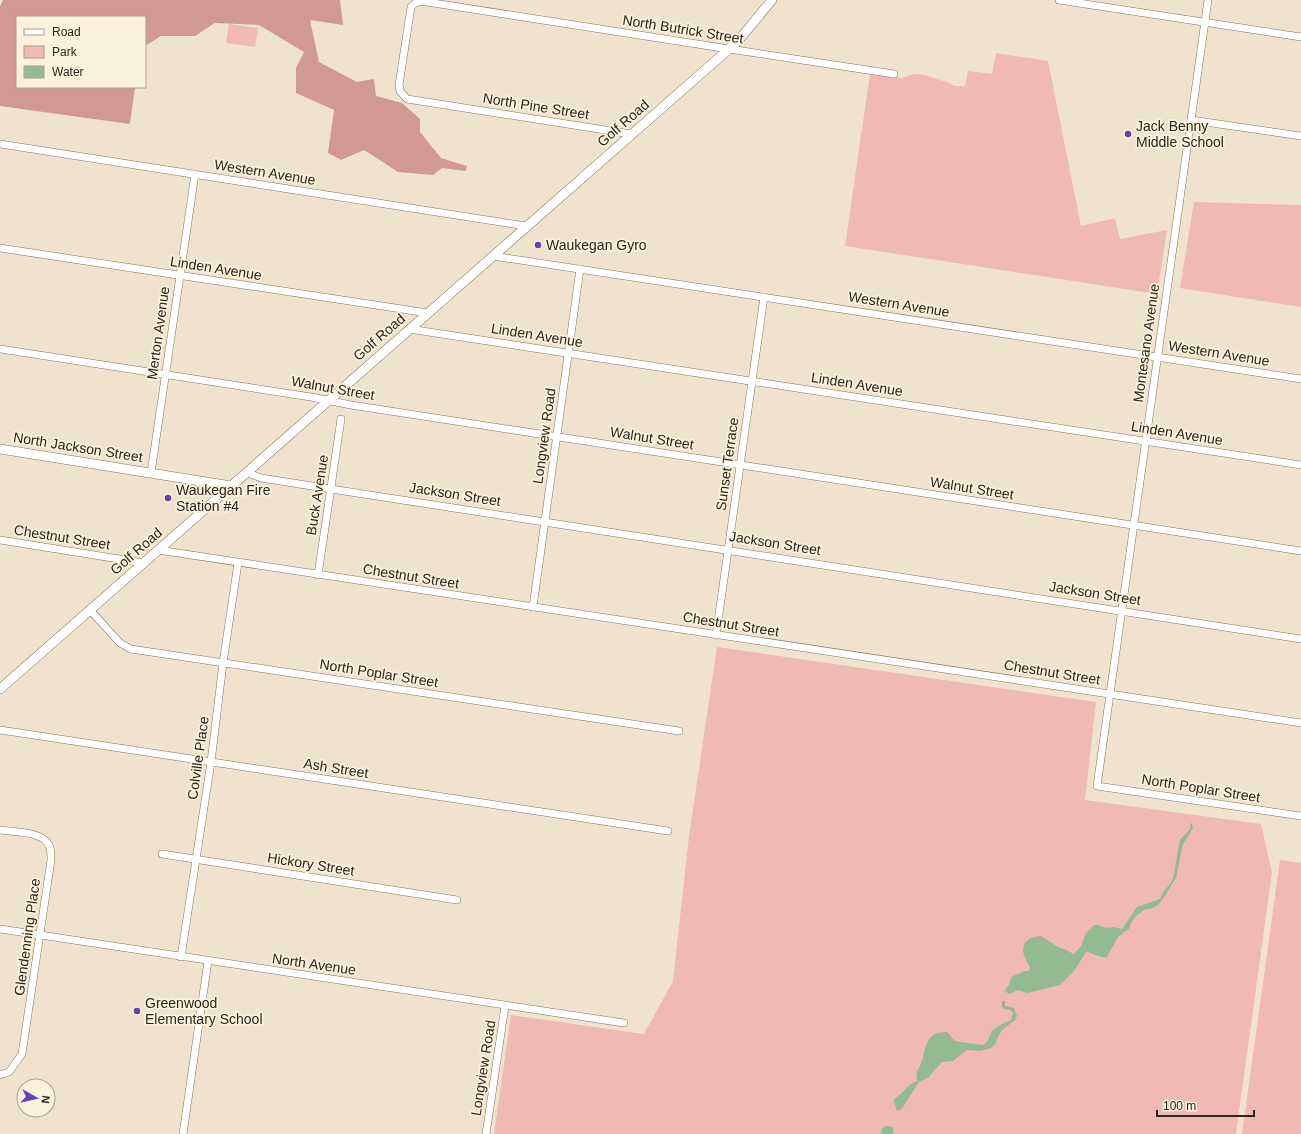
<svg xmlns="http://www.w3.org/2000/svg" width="1301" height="1134" font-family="Arial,sans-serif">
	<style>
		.green { fill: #f0b9b4 }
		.forest { fill: #d29994 }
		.water { fill: #94ba92 }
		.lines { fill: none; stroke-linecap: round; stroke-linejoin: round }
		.minor-casing { stroke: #807662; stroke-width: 8 }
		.tertiary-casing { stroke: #807662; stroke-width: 10 }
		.minor { stroke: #fff; stroke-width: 7 }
		.tertiary { stroke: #fff; stroke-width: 9 }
		.poi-dot { fill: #693eb7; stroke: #fcf1da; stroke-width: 1.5 }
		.labels { text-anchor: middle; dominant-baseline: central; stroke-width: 3.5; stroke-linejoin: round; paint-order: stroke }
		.street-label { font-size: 14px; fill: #2a251d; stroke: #fcf1da }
		.poi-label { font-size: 14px; fill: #2a251d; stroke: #fcf1da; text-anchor: start }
	</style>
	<rect width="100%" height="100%" fill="#efe3cd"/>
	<g class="green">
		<path d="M229,24l29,4 -3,19 -29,-4z"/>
		<path d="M996,53l52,8 33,165 34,-8 5,21 47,-9 -10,64 -312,-48 25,-172 32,4 11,-4 11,1 23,7 8,4h10l3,-15 24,3z"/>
		<path d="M1194,202l107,3v102l-121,-19z"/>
		<path d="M717,647l379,55 -11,98 176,24 11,48 -36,262h-742l17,-119 133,19 29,-53 16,-145z"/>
		<path d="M1280,860l21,3v271h-59z"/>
	</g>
	<path class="forest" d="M3,0h337l3,25 -33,-5 9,42 38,20 17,-3 2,17 26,7 18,16v13l21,26 26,8 -1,5 -24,-3 -9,7 -35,-3 -34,-22 -23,10 -13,-7 6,-43 -38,-17v-25l8,-16 -45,-27 -44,-2 -20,13h-34l-16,10v-29h-128v70h118l-5,37 -130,-18v-100z"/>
	<g class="water">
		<path d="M1190,823l2,1 1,4 -10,16 -7,34 -14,22 -4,5 -5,3 -9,2 -8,6 -4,5 -3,8 -11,8 -11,20c-10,1 -12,-4 -21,-5l-12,19 -14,14 -33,8 -9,-3 -9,4 -4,-3 1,-3 3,-3 2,-8 14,-6h4l1,-4c-2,-4 -5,-8 -6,-12 -4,-12 6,-19 17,-19l17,11 6,2 10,5 7,-8 5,-13 8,-8h4l8,3 8,-1 8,2 15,-22 23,-8 4,-8 7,-8 2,-5 7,-38c4,-7 12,-8 10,-17z"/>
		<path d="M1002,1001h3v5l9,2 3,8 -2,4 -13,10 -4,7 -2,6 -5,5 -11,3 -13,-1 -14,11 -11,1 -14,16 -9,4c-6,10 -12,17 -17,27l-5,2 -3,-9v-3c9,-5 15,-17 24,-18 -5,-8 4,-16 5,-23 3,-14 5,-27 24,-26l8,9 27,4c8,-2 6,-9 11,-15 6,-5 11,-7 18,-10l2,-7 -2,-3 -7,-1 -2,-2z"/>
		<path d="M887,1126l5,1 2,3 -1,4h-13l3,-7z"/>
	</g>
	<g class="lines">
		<g class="minor-casing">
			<g id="minor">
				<path d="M1059,0l242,37"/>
				<path d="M1208,0l-111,786 204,30"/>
				<path d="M1191,120l110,16"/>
				<path d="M631,134l-224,-35 -7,-8 -1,-6 12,-78c5,-6 9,-6 16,-5l302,47 165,25"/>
				<path d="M0,144l526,82"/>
				<path d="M0,248l428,65"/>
				<path d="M493,256l808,123"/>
				<path d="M409,329l892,136"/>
				<path d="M0,349l311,48 40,8 950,146"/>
				<path d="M246,472l15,6 70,11 970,150"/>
				<path d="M151,473l44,-299"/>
				<path d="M0,540l144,23"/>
				<path d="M158,550l1143,173"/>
				<path d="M318,575l23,-156"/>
				<path d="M533,607l47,-338"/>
				<path d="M90,610l30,33 11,6 548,82"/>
				<path d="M716,635l48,-338"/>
				<path d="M0,730l668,101"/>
				<path d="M0,830c14,2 46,1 50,18 1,4 1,8 1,12l-29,194 -13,18 -9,3"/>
				<path d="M162,854l295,46"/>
				<path d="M0,929l624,94"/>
				<path d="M181,957l30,-195 12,-99 15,-100"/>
				<path d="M183,1134l25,-173"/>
				<path d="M486,1134l19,-128"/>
			</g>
		</g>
		<g class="tertiary-casing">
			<g id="tertiary">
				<path d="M0,449l231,37"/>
				<path d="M0,689l729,-640 9,-8 34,-41"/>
			</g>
		</g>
		<use href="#minor" class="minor"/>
		<use href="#tertiary" class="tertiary"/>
	</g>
	<g class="poi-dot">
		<circle cx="1128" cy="134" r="4"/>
		<circle cx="538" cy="245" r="4"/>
		<circle cx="168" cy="498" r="4"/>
		<circle cx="137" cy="1011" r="4"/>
	</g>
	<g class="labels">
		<g class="street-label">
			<text transform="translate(683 29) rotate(9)">North Butrick Street</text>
			<text transform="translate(536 106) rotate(9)">North Pine Street</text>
			<text transform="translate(623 123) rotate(-41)">Golf Road</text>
			<text transform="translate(265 172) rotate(9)">Western Avenue</text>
			<text transform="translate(216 268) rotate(9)">Linden Avenue</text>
			<text transform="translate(899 304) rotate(9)">Western Avenue</text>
			<text transform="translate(158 333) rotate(-82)">Merton Avenue</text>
			<text transform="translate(537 335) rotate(9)">Linden Avenue</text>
			<text transform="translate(379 337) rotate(-41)">Golf Road</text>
			<text transform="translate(1146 343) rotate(-82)">Montesano Avenue</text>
			<text transform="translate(1219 353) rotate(9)">Western Avenue</text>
			<text transform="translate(857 384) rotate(9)">Linden Avenue</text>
			<text transform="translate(333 388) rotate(10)">Walnut Street</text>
			<text transform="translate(1177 433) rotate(9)">Linden Avenue</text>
			<text transform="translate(544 436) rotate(-82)">Longview Road</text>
			<text transform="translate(652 438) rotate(9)">Walnut Street</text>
			<text transform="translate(78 447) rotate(9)">North Jackson Street</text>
			<text transform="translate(727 464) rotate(-82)">Sunset Terrace</text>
			<text transform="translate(972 488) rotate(9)">Walnut Street</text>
			<text transform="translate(455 494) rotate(9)">Jackson Street</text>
			<text transform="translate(317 495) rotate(-81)">Buck Avenue</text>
			<text transform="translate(62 537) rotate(9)">Chestnut Street</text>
			<text transform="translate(775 543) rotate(9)">Jackson Street</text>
			<text transform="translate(136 551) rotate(-41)">Golf Road</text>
			<text transform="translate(411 576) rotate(9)">Chestnut Street</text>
			<text transform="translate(1095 593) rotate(9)">Jackson Street</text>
			<text transform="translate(731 624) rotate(9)">Chestnut Street</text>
			<text transform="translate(1052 672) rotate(9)">Chestnut Street</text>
			<text transform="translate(379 673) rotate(9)">North Poplar Street</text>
			<text transform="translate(198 758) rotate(-82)">Colville Place</text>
			<text transform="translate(336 768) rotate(9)">Ash Street</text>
			<text transform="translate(1201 788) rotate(9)">North Poplar Street</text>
			<text transform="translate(311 864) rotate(9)">Hickory Street</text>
			<text transform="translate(27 937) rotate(-82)">Glendenning Place</text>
			<text transform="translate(314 964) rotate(8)">North Avenue</text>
			<text transform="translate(483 1068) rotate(-81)">Longview Road</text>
		</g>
		<g class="poi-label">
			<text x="1136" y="126">Jack Benny<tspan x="1136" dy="16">Middle School</tspan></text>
			<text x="546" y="245">Waukegan Gyro</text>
			<text x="176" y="490">Waukegan Fire<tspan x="176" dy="16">Station #4</tspan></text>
			<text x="145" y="1003">Greenwood<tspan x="145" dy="16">Elementary School</tspan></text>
		</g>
	</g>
	<rect x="16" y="16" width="130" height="72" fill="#fcf1da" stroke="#a89f8e"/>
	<rect x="24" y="29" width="20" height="6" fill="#ffffff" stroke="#a89f8e"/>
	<text x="52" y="36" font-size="12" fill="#2a251d">Road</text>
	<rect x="24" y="46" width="20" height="12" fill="#f0b9b4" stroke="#a89f8e"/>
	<text x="52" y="56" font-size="12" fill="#2a251d">Park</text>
	<rect x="24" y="66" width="20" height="12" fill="#94ba92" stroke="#a89f8e"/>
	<text x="52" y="76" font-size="12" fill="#2a251d">Water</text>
	<g transform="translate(36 1098) rotate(98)"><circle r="19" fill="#fcf1da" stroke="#a89f8e"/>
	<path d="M0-3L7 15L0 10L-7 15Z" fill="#693eb7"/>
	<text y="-6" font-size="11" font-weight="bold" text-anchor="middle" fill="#2a251d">N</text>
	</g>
	<path d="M1157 1110v6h97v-6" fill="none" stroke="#2a251d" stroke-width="2"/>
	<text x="1163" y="1110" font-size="12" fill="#2a251d" stroke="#fcf1da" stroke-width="3" paint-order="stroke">100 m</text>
</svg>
